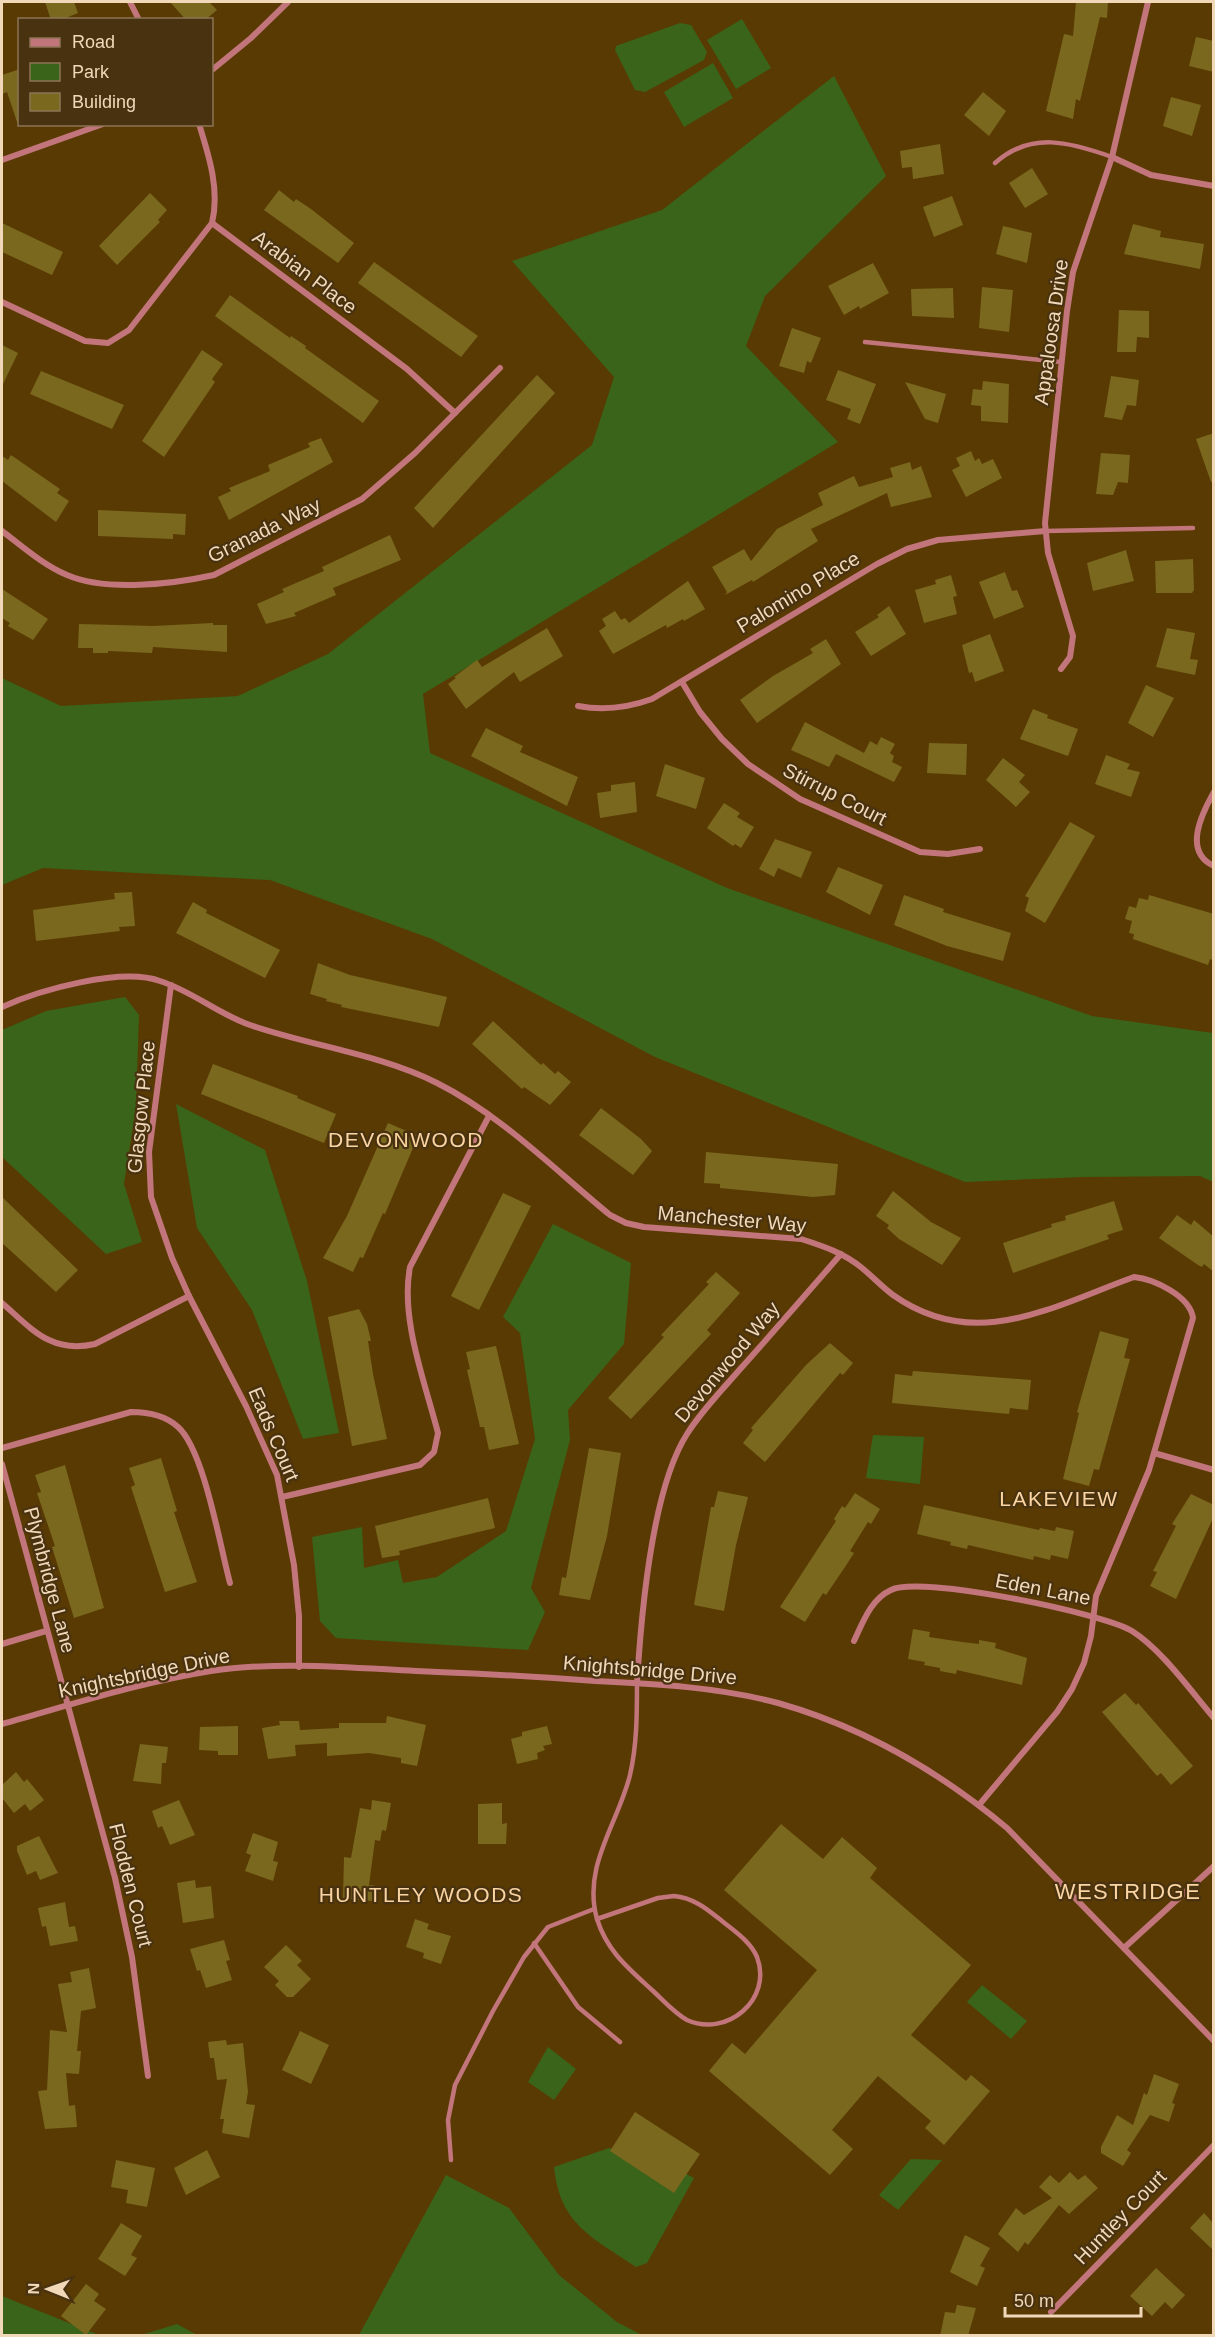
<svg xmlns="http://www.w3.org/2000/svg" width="1215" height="2337" font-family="Helvetica,sans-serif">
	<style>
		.green { fill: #3a641a }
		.building { fill: #7a681e }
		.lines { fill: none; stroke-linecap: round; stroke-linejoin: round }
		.service { stroke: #c2757b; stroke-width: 4.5 }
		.minor { stroke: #c2757b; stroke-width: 6 }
		.labels { text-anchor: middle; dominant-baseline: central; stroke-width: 4.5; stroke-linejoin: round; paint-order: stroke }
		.street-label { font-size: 20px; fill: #f0d8b9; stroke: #493210 }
		.neighbourhood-label { font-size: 21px; letter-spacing: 1.5px; fill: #fad4a2; stroke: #493210 }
		.quarter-label { font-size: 22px; letter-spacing: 1.5px; fill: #fad4a2; stroke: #493210 }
	</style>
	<rect width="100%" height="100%" fill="#593a03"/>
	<g class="green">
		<path d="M742,19l29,49 -35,21 -29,-49z"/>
		<path d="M680,23l11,2 16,27 -3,8 -59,32 -10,-2 -20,-40 1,-4z"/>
		<path d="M713,63l20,35 -49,29 -20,-35z"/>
		<path d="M834,76l52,100 -121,120 -19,50 92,96 -415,252 7,59 297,135 365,128 121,17v149l-13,-6 -119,1 -116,5 -310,-125 -223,-118 -162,-59 -227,-12 -41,17v-207l59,28 177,-10 90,-42 264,-209 22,-68 -102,-116 150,-51z"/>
		<path d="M125,997l14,18 -3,92 -12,77 18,58 -36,12 -104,-97v-127l44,-19z"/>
		<path d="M176,1104l89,46 42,131 32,152 -36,6 -51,-129 -55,-82z"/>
		<path d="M553,1224l78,39 -7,81 -56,66 2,30 -39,148 14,24 -17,38 -192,-12 -16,-17 -8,-84 50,-10 2,41 34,-8 5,23 34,-6 69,-46 29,-92 -15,-106 -17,-16z"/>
		<path d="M873,1435l51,2 -4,47 -54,-6z"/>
		<path d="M982,1985l45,36 -16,18 -44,-37z"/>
		<path d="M548,2047l28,22 -22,31 -26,-18z"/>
		<path d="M609,2148l49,11 36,19 -47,85 -11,4c-44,-30 -76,-42 -82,-100z"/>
		<path d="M911,2159l31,1 -44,50 -19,-15z"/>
		<path d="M446,2175l63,33 50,67 58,47 25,13h-283z"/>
		<path d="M2,2296l97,39h-97z"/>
		<path d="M177,2324l20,11h-56z"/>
	</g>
	<g class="building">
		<path d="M45,2h29l4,11 -17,7h-10z"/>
		<path d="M170,2h39l8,8 -12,10h-19z"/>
		<path d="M1076,2h32l-1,16 -7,-1 -20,84 -4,-2 -3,20 -27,-8 18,-77 9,2z"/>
		<path d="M1196,37l18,4v31l-25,-6z"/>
		<path d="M20,69v52l-3,1 -10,-30 -5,2v-19z"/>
		<path d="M983,92l23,19 -17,25 -25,-21z"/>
		<path d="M1171,97l30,8 -9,31 -29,-10z"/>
		<path d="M940,144l4,30 -31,5 -1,-12 -10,1 -2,-17z"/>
		<path d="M1032,168l16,26 -23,14 -16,-25z"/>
		<path d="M279,190l15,12 2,-3 15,10 43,34 -16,20 -74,-53z"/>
		<path d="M150,193l17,17 -9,10 2,2 -43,43 -18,-19z"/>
		<path d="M952,196l11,29 -29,12 -11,-30z"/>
		<path d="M2,223l61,29 -11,23 -50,-23z"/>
		<path d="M1133,224l28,7 -1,6 44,7 -4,25 -76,-15z"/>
		<path d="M1003,226l29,7 -5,30 -31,-9z"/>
		<path d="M374,262l104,74 -17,21 -103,-74z"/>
		<path d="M873,263l16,30 -29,16 -1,-3 -15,9 -16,-29z"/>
		<path d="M982,287l31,3 -4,42 -30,-4z"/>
		<path d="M953,288l1,30 -42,-2 -1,-27z"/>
		<path d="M230,295l60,43 1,-2 15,10 -1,2 74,53 -16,22 -148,-107z"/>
		<path d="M1119,310l30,1v27l-12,-1 -1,15h-19z"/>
		<path d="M792,328l29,10 -10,25 -4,-2 -3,12 -25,-7z"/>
		<path d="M2,345l16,8 -16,33z"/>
		<path d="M202,350l21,14 -11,15 3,3 -51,75 -22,-16z"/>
		<path d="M838,370l38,14 -16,40 -13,-5 4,-10 -25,-9z"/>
		<path d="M41,371l83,34 -12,24 -82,-35z"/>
		<path d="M537,375l18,18 -122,135 -19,-20z"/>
		<path d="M1111,376l28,4 -3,26 -9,-1 -5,15 -18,-3z"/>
		<path d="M983,381l26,3 -1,39 -27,-2v-15l-10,-1 2,-16 9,1z"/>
		<path d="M905,382l41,12 -8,29 -13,-4z"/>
		<path d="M1214,433v49h-3l-15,-43z"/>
		<path d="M321,438l12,24 -104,58 -11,-23 13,-6 -2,-3 41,-17 -2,-6 42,-18 -2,-4z"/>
		<path d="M971,451l4,10 4,-3 3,6 11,-5 9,19 -36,19 -14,-27 8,-4 -4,-8z"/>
		<path d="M1101,453l29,2 -2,28 -10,-1 -5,13 -17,-1z"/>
		<path d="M11,455l49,34 -3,4 12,8 -13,21 -54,-41v-25l6,4z"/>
		<path d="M910,462l2,8 9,-4 11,31 -41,10 -4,-14 -76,36 7,12 -65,41 -1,-2 -27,15 2,-3 -15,-25 32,-18 7,12 26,-32 46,-24 -5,-12 36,-17 5,11 34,-10 -3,-9z"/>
		<path d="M98,510l88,4 -1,21 -12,-1v5l-75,-3z"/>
		<path d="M390,535l11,25 -68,28 3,7 -42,18 2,3 -30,8 -9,-20 27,-12 -2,-3 42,-18 -2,-4z"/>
		<path d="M1126,550l8,31 -41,10 -6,-28z"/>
		<path d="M1193,559l1,31 -2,3h-36l-1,-32z"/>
		<path d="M1005,572l7,19 5,-1 7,17 -30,12 -15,-37z"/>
		<path d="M951,575l6,21 -4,1 4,17 -33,9 -9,-33 21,-6 -1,-4z"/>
		<path d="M688,581l17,28 -21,12 -1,-2 -16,9 -1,-3 -53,29 -14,-23 7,-5 -4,-7 13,-8 6,9 4,-2 4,5z"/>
		<path d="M2,589l46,30 -15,21 -25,-14 2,-3 -8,-5z"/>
		<path d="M889,606l17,28 -35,22 -16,-24 24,-15 -2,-2z"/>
		<path d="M213,623v2h14v27l-74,-5 -1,6 -44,-2v2h-15v-5h-15l1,-24 74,2z"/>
		<path d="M547,628l16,28 -43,26 -6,-10 -48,37 -18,-25 8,-6 -2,-1 23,-17 5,7z"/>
		<path d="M1167,628l28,5 -5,26 8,1 -3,15 -39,-8z"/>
		<path d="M990,634l14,37 -29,11 -3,-10 -3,1 -7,-28z"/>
		<path d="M826,639l15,25 -84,59 -17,-23 33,-24 40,-23 -3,-4z"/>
		<path d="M1146,685l28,13 -21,39 -25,-14z"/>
		<path d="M1033,709l15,6 -1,3 31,11 -10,27 -48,-17z"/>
		<path d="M805,722l59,31 6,-12 7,4 4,-8 14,7 -5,9 4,3 -2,6 10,5 -8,15 -58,-28 -7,13 -38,-17z"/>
		<path d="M486,728l37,18 -3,6 58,25 -11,29 -96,-50z"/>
		<path d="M929,743l38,1 -1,31 -39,-2z"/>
		<path d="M1106,755l24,9 -3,5 13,3 -9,25 -36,-13z"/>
		<path d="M1003,758l22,17 -6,7 11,10 -14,15 -30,-27z"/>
		<path d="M665,764l40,14 -9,31 -40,-13z"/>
		<path d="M635,782l2,30 -37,6 -3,-25 14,-2v-6z"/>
		<path d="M724,803l16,10 -3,4 17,10 -13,21 -6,-4 -2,2 -26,-18z"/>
		<path d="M1070,822l25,14 -50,87 -20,-12 4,-13 -4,-2z"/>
		<path d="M775,839l37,13 -11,26 -23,-10 -4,9 -15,-8z"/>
		<path d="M838,867l45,18 -13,30 -44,-23z"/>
		<path d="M132,892l3,34 -16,1 1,4 -84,10 -3,-31 82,-11 -1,-6z"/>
		<path d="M904,895l40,14 -1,3 68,21 -8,28 -56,-15 -53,-21z"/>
		<path d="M1149,895l65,19v47l-4,-2 -2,6 -75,-26 1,-5 -5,-1 3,-12 -7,-2 4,-13 7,2 3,-10 9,2z"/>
		<path d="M193,902l14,8 -1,3 74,37 -15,28 -89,-45z"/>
		<path d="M318,963l32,12 97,22 -8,30 -98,-20 1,-2 -16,-4 1,-2 -17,-5z"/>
		<path d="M493,1021l48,44 2,-2 12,11 3,-3 13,11 -21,23 -26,-18 -2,2 -50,-45z"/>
		<path d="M213,1064l85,32 -1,2 39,16 -12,29 -123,-49z"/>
		<path d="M601,1108l40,31 11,12 -19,24 -54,-40z"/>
		<path d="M388,1123l30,13 -33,78 -2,-1 -20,45 -3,-1 -7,15 -30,-14 24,-42z"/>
		<path d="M706,1152l132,12 -3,31 -22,2 -93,-9v-4l-16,-1z"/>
		<path d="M893,1191l38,31 30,16 -19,27 -43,-26 -12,-11 2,-3 -13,-9z"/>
		<path d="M503,1193l28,13 -52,104 -28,-14z"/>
		<path d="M2,1197l76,73 -22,22 -54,-49z"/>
		<path d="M1114,1201l9,29 -16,5 2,4 -96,34 -10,-30 49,-16 -1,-3 15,-4 -1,-4z"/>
		<path d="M1177,1215l14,10 3,-5 20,17v35l-10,-8 -2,3 -4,-2 -39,-27z"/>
		<path d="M716,1272l24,21 -33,37 4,4 -80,85 -23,-21 56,-61 -3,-2 48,-51 -3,-2z"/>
		<path d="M359,1309l8,15 4,17h-3l5,33 14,65 -35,7 -24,-129z"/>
		<path d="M1100,1331l29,8 -5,19 6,1 -31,111 -5,-1 -5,17 -26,-7 16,-66 -2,-1z"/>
		<path d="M830,1343l23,20 -10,12 -3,-2 -75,89 -22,-19 10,-13 -2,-2 55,-63z"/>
		<path d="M496,1346l23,98 -30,6 -5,-23h-4l-13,-57 3,-1 -4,-17z"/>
		<path d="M913,1371l118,9 -3,30 -18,-2 -1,6 -117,-11 3,-29 17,2z"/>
		<path d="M589,1448l32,5 -14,83 -17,64 -31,-5 3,-18 4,1z"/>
		<path d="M161,1458l16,53 -3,1 23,70 -32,10 -34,-105 4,-2 -6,-17z"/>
		<path d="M65,1465l39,143 -30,10 -22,-71 3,-1 -18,-53 4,-1 -6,-17z"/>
		<path d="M718,1491l30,6 -12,48 -12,66 -30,-6 17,-98h3z"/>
		<path d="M855,1493l25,16 -9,15 -3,-2 -18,29 4,2 -9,14 -19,28 -3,-2 -18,29 -25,-15 56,-86 -2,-2 8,-13 3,2z"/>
		<path d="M1191,1494l23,11v11l-38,83 -26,-13 7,-14 -4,-1 23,-45 -4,-2z"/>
		<path d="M488,1498l7,30 -96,23 1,4 -18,3 -7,-32z"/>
		<path d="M924,1505l115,25 1,-2 15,3 1,-4 18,4 -6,28 -17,-4 -1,5 -16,-4 -1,4 -65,-15 -1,4 -17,-4 1,-3 -34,-8z"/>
		<path d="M913,1629l17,3 -1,5 33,5 17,2v-4l17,3 -1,5 32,10 -5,27 -65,-15 -1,4 -16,-3v-3l-16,-3 1,-3 -17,-3z"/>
		<path d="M1125,1693l11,12 2,-2 55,63 -22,19 -10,-12 -4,3 -55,-64z"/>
		<path d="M387,1716l39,9 -9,41 -16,-3v-5l-32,-5 -42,3v-13l-32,2 1,11 -28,3 -6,-31 18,-3 -1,-4h20l1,9 39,-2v-5h47z"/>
		<path d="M238,1726v29h-20v-4l-19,-1 1,-23z"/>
		<path d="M547,1726l5,18 -9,2 2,4 -8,3 1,6 -21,5 -6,-25 11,-3v-4z"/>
		<path d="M140,1744l28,3 -2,16h-4l-1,21 -28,-3z"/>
		<path d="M16,1772l8,10 3,-3 17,21 -14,11 -5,-7 -11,9 -12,-15v-13z"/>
		<path d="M179,1800l16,35 -25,10 -8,-19 -4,2 -6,-17z"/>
		<path d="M372,1800l19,3 -5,28 -4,-1 -2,11 -5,-1 -6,45h5l-2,16 -29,-3 1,-41 7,1 9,-50 11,2z"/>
		<path d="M502,1803v21l5,-1 -1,21h-28v-40z"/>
		<path d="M781,1824l42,35 19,-22 35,31 -7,10 101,87 -60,70 55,46 5,-6 19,16 -46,54 -19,-17 6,-7 -53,-45 -46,54 21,19 -23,26 -121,-104 23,-28 13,11 72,-84 -93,-80z"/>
		<path d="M253,1833l25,9 -5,19 5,1 -5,19 -28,-10 6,-16 -5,-2z"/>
		<path d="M39,1836l19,37 -18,7 -4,-9 -9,4 -10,-24v-5z"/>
		<path d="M195,1880l1,8 15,-2 3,32 -31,5 -6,-40z"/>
		<path d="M65,1902l4,25 6,-1 3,15 -28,5 -4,-20 -4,1 -4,-19z"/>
		<path d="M415,1919l14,5 -2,5 24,7 -10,28 -18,-6 1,-5 -18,-6z"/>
		<path d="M224,1940l6,20 -4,1 6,19 -26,8 -6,-18 -3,1 -7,-22z"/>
		<path d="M286,1945l16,16 -5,4 14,14 -18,18h-6l-12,-12 4,-4 -15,-14z"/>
		<path d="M89,1968l7,40 -15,3 -4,40h4l-2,23 -13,-1 3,33 6,-1 2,22 -32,2 -7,-38 9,-1 3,-60 17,2 -9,-48 14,-2 -2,-10z"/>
		<path d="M300,2031l29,14 -18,39 -29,-14z"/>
		<path d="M226,2040l1,5 16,-2 5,49 -2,12 9,1 -6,33 -27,-5 2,-14h-4l7,-40 -10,1 -3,-22h-4l-2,-16z"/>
		<path d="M1154,2074l25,10 -7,19 3,1 -6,18 -19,-7 -23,35 4,3 -8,13 -22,-13v-6l16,-32 16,10 11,-32 3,2z"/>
		<path d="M635,2112l65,42 -26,39 -64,-42z"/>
		<path d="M207,2150l13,27 -34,18 -12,-27z"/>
		<path d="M116,2160l39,8 -8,39 -21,-4 2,-13 -17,-3z"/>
		<path d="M1070,2172l8,8 7,-5 13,13 -29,26 -10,-9 -31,40 -3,-3 -7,10 -20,-18 18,-26 8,7 28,-17 -13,-11 11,-12 9,8z"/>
		<path d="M1204,2213l10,11v27l-24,-23z"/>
		<path d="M121,2223l21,13 -11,19 6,3 -12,18 -27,-17z"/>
		<path d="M965,2235l25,13 -10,18 5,2 -8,18 -27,-14z"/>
		<path d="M1156,2268l29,27 -13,14 -7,-7 -13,14 -22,-20z"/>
		<path d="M86,2284l13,10 -5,7 12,8 -20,26 -25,-19z"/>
		<path d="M957,2305l19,3 -8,28h-28l5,-24 10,1z"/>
	</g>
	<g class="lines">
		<g class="service">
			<path d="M995,163c36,-32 75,-21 117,-6"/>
			<path d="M865,342l196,20"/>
			<path d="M1045,531l148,-3"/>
			<path d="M674,1896c20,2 33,13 48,25 12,10 28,20 35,36 16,42 -30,81 -70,63 -13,-7 -24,-20 -35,-30 -24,-22 -45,-39 -55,-71l61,-21z"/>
			<path d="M597,1919c-15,-53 21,-95 33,-144 7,-30 7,-62 7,-92"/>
			<path d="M534,1943l44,64 42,35"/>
			<path d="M451,2160l-3,-40 7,-35 38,-74 31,-54 24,-30 46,-18"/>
		</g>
		<g class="minor">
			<path d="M130,2l9,18"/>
			<path d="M212,70l39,-32 37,-36"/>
			<path d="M199,124c10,32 21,66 13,99l195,146 48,44"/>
			<path d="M1112,157l39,18 63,11"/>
			<path d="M2,160l101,-36"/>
			<path d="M2,302l83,39 23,2 21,-13 83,-107"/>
			<path d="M2,531c20,15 41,34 65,44 39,17 106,9 147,0l148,-76 53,-46 85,-85"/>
			<path d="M1061,669l9,-12 3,-21 -25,-83 -3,-30 22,-212 6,-39 39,-115 36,-155"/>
			<path d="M682,682l18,30 22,27 26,25 52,35 120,53 28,2 32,-5"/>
			<path d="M578,706c26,5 49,2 74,-7l225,-135 30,-15 31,-9 107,-9"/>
			<path d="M1214,792c-13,23 -31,60 0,74"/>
			<path d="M171,985l-22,167 2,45 21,61 17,38 57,110 31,69 17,90 5,51v51"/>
			<path d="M2,1007c37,-17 119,-40 158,-26 32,10 58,33 90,44 61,21 129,29 187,58 64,32 118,87 173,132l16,8 18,4 157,12c22,7 43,14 61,29 11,9 20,19 31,27 82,58 158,12 241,-18 20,2 56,19 59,41l-44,152 -53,126 -5,40 -7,27 -12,26 -15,23 -78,93"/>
			<path d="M2,1303c30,26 49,51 93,41l94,-48"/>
			<path d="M2,1448l129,-36c17,0 34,3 47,15 26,23 42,119 52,156"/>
			<path d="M1154,1453l60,17"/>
			<path d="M2,1464l113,414 17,79 16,119"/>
			<path d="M282,1497l138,-32 14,-13 4,-19c-13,-51 -38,-114 -28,-166l79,-151"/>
			<path d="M854,1641c9,-19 17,-42 37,-51 29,-15 211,23 241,41 30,19 58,59 82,87"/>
			<path d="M2,1644l44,-13"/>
			<path d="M637,1683c4,-66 15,-194 50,-249 15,-24 36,-45 55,-67 33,-37 66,-75 99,-113"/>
			<path d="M2,1724c68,-19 139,-42 209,-53 74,-11 152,-2 226,1 53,2 105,5 158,9 62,3 123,6 183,22 85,24 162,69 229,125l207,213"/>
			<path d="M1124,1948l90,-82"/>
			<path d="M1051,2312l163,-167"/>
		</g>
	</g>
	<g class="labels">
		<g class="street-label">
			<text transform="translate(305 272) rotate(37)">Arabian Place</text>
			<text transform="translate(1051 332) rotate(-82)">Appaloosa Drive</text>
			<text transform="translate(264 530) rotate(-26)">Granada Way</text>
			<text transform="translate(798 592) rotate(-31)">Palomino Place</text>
			<text transform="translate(835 794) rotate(27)">Stirrup Court</text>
			<text transform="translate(141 1107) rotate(-84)">Glasgow Place</text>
			<text transform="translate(732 1219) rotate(5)">Manchester Way</text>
			<text transform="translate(727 1362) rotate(-50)">Devonwood Way</text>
			<text transform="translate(274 1434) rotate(67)">Eads Court</text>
			<text transform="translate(50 1580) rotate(75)">Plymbridge Lane</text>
			<text transform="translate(1043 1589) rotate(11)">Eden Lane</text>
			<text transform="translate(650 1670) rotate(5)">Knightsbridge Drive</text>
			<text transform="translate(144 1673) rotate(-12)">Knightsbridge Drive</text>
			<text transform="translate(131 1885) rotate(76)">Flodden Court</text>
			<text transform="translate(1120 2217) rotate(-46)">Huntley Court</text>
		</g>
		<g class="neighbourhood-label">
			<text x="406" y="1139">DEVONWOOD</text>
			<text x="1059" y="1498">LAKEVIEW</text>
			<text x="421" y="1894">HUNTLEY WOODS</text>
		</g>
		<g class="quarter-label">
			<text x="1128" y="1891">WESTRIDGE</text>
		</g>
	</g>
	<rect width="1215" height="2337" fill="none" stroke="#f0d8b9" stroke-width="6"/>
	<rect x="18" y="18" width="195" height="108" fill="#493210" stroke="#8c7454" stroke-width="1.5"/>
	<rect x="30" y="38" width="30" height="9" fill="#c2757b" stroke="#8c7454" stroke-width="1.5"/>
	<text x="72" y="48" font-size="18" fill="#f0d8b9">Road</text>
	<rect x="30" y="63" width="30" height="18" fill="#3a641a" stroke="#8c7454" stroke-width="1.5"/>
	<text x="72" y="78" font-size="18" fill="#f0d8b9">Park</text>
	<rect x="30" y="93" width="30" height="18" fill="#7a681e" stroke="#8c7454" stroke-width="1.5"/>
	<text x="72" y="108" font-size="18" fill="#f0d8b9">Building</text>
	<g transform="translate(48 2289) rotate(271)" stroke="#493210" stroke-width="4.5" paint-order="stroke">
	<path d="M0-4.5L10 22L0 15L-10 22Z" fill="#f0d8b9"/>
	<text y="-9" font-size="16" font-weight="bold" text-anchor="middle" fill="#f0d8b9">N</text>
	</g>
	<path d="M1005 2307v9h136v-9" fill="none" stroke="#f0d8b9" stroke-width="3"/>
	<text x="1014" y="2307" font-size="18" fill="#f0d8b9" stroke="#493210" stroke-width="4.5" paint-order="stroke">50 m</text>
</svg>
